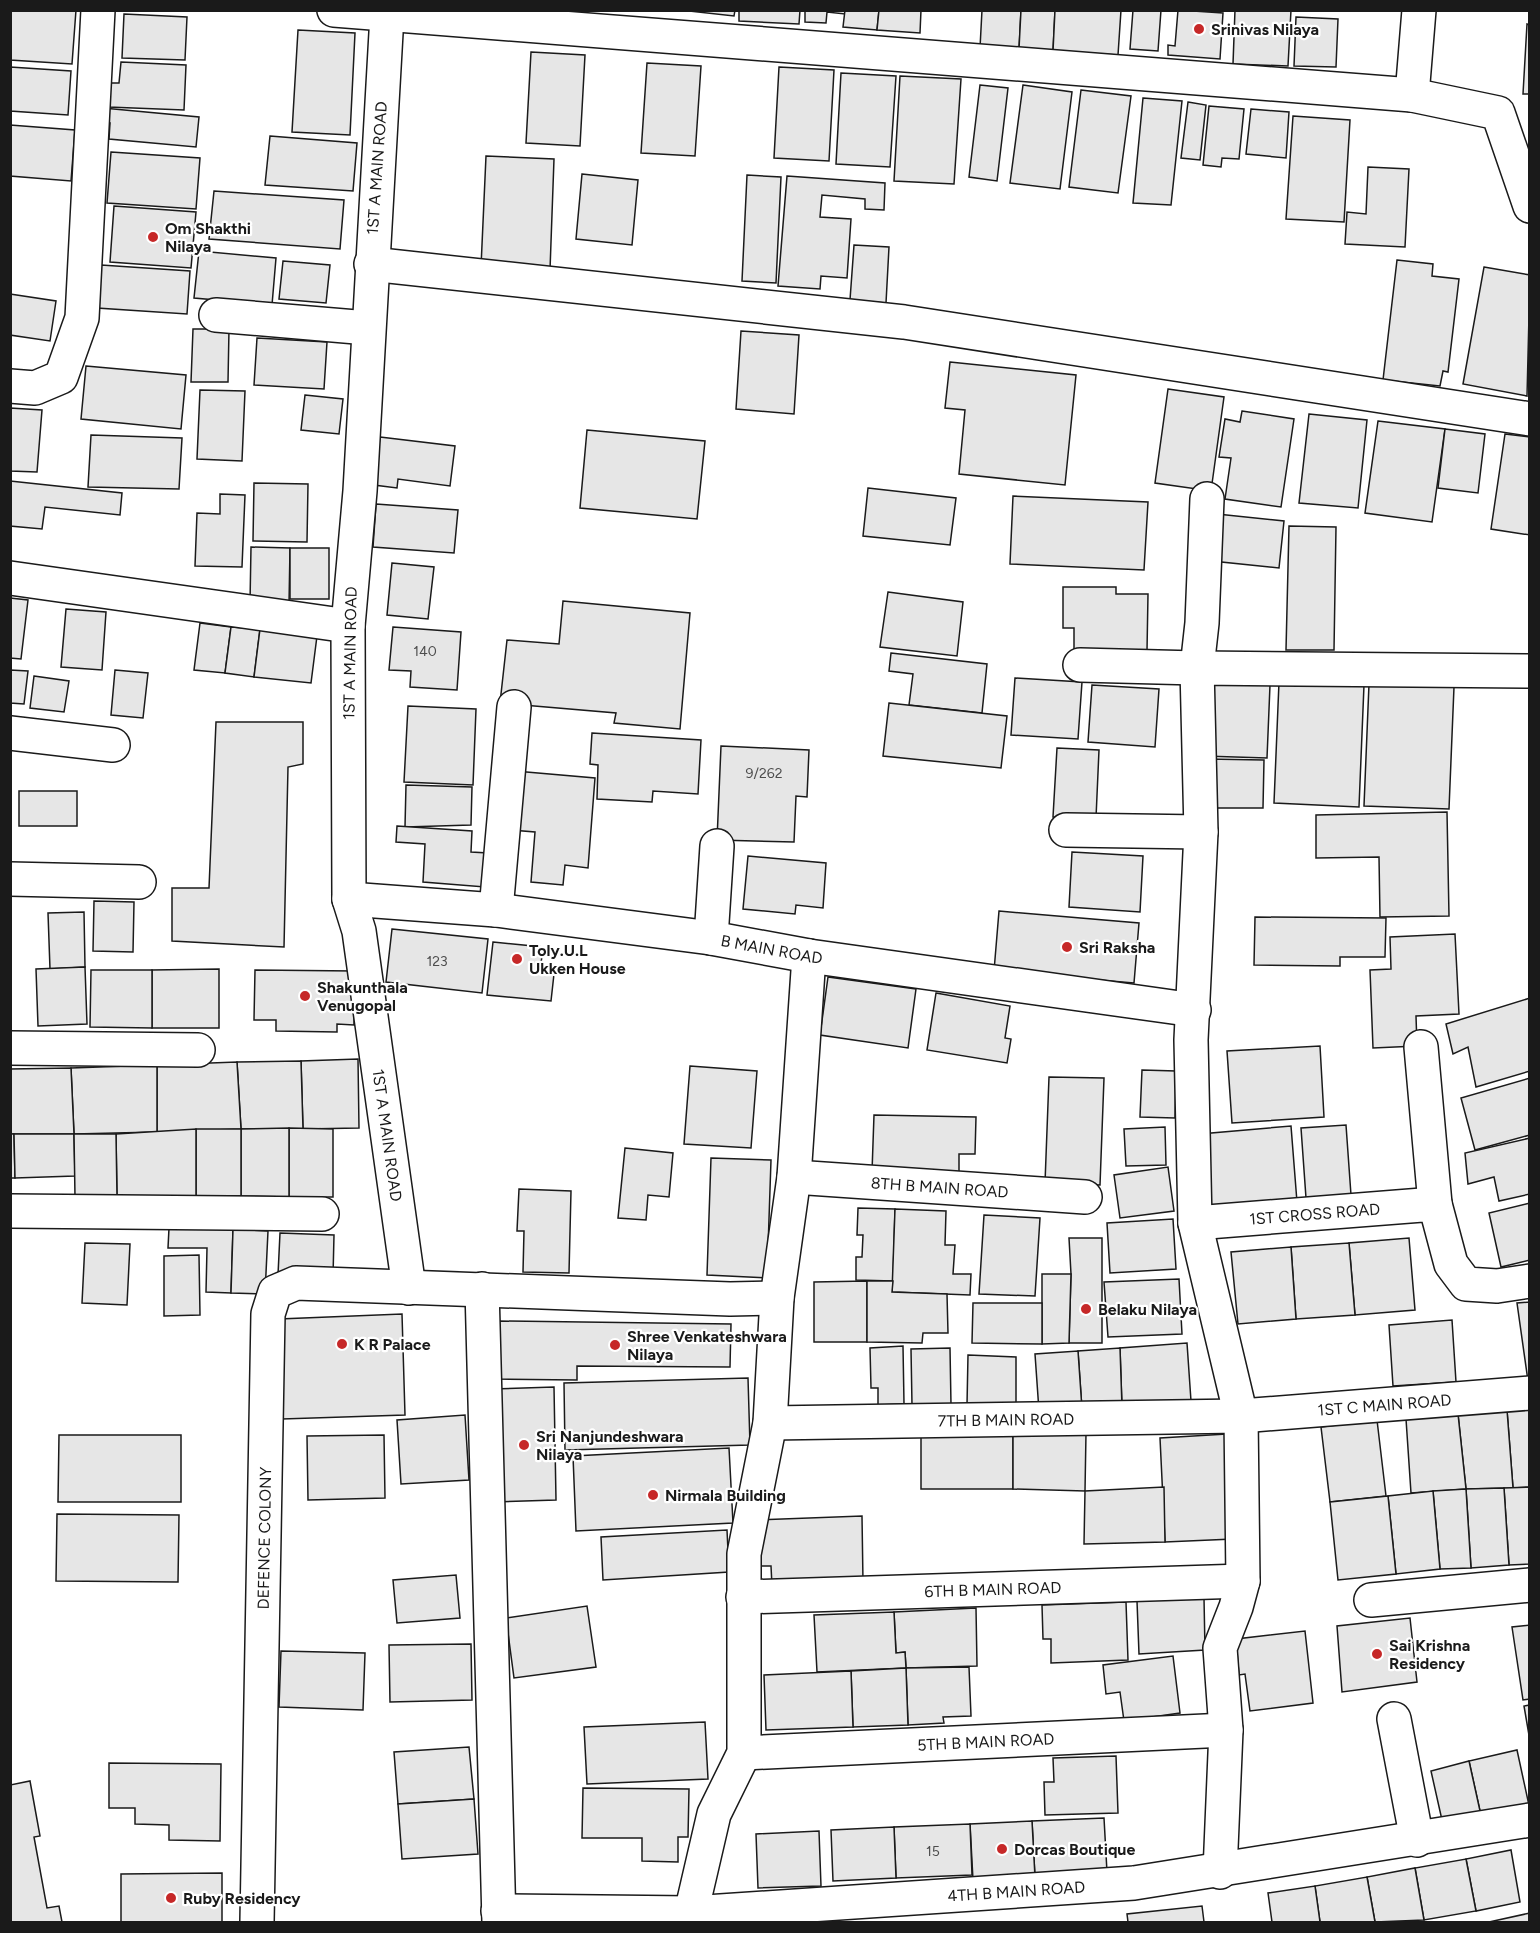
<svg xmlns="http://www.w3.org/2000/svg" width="1540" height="1933" font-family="Figtree,sans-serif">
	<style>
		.building { fill: #e6e6e6; stroke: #1a1a1a; stroke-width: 1.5 }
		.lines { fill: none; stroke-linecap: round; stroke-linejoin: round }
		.street-casing { stroke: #1a1a1a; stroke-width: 36 }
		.street { stroke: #fff; stroke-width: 33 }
		.poi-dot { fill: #c62828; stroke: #fff; stroke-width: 2 }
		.labels { text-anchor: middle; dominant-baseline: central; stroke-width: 4.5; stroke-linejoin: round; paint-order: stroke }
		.number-label { font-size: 14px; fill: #4d4d4d }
		.poi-label { font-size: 16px; font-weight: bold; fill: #1a1a1a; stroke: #fff; text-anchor: start }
		.street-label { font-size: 16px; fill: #1a1a1a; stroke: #fff }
	</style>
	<rect width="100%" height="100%" fill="#fff"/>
	<g class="building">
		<path d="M10,10h66l-4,54 -62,-4z"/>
		<path d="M680,10h55l-1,6z"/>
		<path d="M739,10h61l-1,14 -60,-3z"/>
		<path d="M805,10h40v4l-18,-2 -1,11 -21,-1z"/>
		<path d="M845,10h34l-2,20 -34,-3z"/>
		<path d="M879,10h42l-1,23 -43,-3z"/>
		<path d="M982,10h39l-2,39 -39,-1z"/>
		<path d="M1021,10h34l-2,41 -34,-2z"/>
		<path d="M1055,10h66l-3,45 -65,-4z"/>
		<path d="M1133,10h28l-3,41 -28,-2z"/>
		<path d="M1178,10l45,3 -3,46 -52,-4v-10l7,1z"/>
		<path d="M1235,10h56l-3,56 -55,-2z"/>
		<path d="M124,14l63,3 -2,43 -63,-2z"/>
		<path d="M1296,17l42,2 -2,48 -42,-1z"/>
		<path d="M1527,24l3,1v69h-7z"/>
		<path d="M298,30l57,3 -5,102 -58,-3z"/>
		<path d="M531,52l54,3 -5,91 -54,-3z"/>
		<path d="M121,62l65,3 -2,45 -76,-3 1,-24h10z"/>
		<path d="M647,63l54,3 -6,90 -54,-3z"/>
		<path d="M10,67l61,4 -3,44 -58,-4z"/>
		<path d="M779,67l55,3 -5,91 -55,-3z"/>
		<path d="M841,73l55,3 -6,91 -54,-3z"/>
		<path d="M900,76l61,3 -7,105 -60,-3z"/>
		<path d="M980,85l28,3 -11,93 -28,-4z"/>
		<path d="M1023,85l49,7 -12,97 -50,-6z"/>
		<path d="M1081,90l50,6 -13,97 -49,-6z"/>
		<path d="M1143,98l39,3 -11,104 -38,-2z"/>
		<path d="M1188,102l18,3 -6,55 -19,-2z"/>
		<path d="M1209,106l35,3 -5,50 -17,-1 -1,9 -18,-2z"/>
		<path d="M103,108l96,9 -3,30 -87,-8 1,-16 -9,-1z"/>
		<path d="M1251,109l38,3 -3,46 -40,-4z"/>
		<path d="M1293,116l57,4 -6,102 -58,-3z"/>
		<path d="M10,125l65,5 -4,51 -61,-5z"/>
		<path d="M270,136l87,7 -4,48 -88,-6z"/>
		<path d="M111,152l89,6 -4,51 -89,-6z"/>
		<path d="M486,156l68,3 -4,111 -69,-3z"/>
		<path d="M1368,167l41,2 -4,78 -60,-3 2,-32 19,2z"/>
		<path d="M582,174l56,6 -6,65 -56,-6z"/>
		<path d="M747,175l34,2 -5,106 -34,-2z"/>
		<path d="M787,176l98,7 -1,27 -19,-1v-10l-43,-4 -2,22 31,2 -4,59 -26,-2 -1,13 -42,-3z"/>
		<path d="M214,191l130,9 -4,49 -131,-10z"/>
		<path d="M114,206l82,6 -5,56 -81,-6z"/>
		<path d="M854,245l35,2 -3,56 -36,-3z"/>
		<path d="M199,251l77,7 -4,47 -78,-7z"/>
		<path d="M1397,260l36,4 -1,12 27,3 -11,93 -5,-1 -3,15 -57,-6z"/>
		<path d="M283,261l47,4 -4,38 -47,-4z"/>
		<path d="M101,265l89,6 -3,43 -90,-6z"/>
		<path d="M1484,267l46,8 -3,121 -64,-12z"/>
		<path d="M10,294l46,7 -6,40 -40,-6z"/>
		<path d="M193,329h36l-1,53h-37z"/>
		<path d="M741,331l58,4 -5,79 -58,-5z"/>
		<path d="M257,338l70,4 -3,47 -70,-4z"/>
		<path d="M950,362l126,13 -11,110 -106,-11 6,-64 -20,-2z"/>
		<path d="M86,366l100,9 -5,54 -100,-10z"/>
		<path d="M1168,389l56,8 -13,94 -56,-8z"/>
		<path d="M200,390l45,1 -3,70 -45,-2z"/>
		<path d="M305,395l38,4 -4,35 -38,-4z"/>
		<path d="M10,408l32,2 -5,62 -27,-1z"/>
		<path d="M1242,411l52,8 -13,88 -56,-8 6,-41 -12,-1 6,-38 15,3z"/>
		<path d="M1309,414l58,6 -9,88 -59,-5z"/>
		<path d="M1378,421l67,8 -13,93 -67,-9z"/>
		<path d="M1445,429l40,5 -7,59 -40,-5z"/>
		<path d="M587,430l118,11 -8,78 -117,-11z"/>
		<path d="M1505,434l25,3v98l-39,-6z"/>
		<path d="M91,435l91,3 -3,51 -91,-2z"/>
		<path d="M380,437l75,9 -5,40 -52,-7 -1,9 -23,-3z"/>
		<path d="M10,481l112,12 -2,22 -75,-8 -3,22 -32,-3z"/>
		<path d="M254,483l54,1 -1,58 -54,-1z"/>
		<path d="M868,488l88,10 -6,47 -87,-9z"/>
		<path d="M220,494l25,1 -3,72 -47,-1 2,-53 23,1z"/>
		<path d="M1013,496l135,6 -4,68 -134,-6z"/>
		<path d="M376,504l82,6 -4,43 -81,-6z"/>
		<path d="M1217,514l67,7 -5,47 -67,-7z"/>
		<path d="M1289,526l47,1 -2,123h-48z"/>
		<path d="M251,547l39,1 -1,56 -39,-1z"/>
		<rect x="290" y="548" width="39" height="51"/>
		<path d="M392,563l42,4 -6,52 -41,-4z"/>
		<path d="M1063,587h53v7h32l-1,57 -73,-1v-22h-11z"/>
		<path d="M888,592l75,10 -6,54 -77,-9z"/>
		<path d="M10,598l18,2 -7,59 -11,-1z"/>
		<path d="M563,601l127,12 -10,116 -66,-6 2,-10 -116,-10 7,-63 52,4z"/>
		<path d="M66,609l40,3 -4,58 -41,-3z"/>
		<path d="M200,623l31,4 -6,46 -31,-3z"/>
		<path d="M231,627l29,2 -6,48 -29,-4z"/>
		<path d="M393,627l68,5 -4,58 -47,-3 1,-16 -22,-1z"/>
		<path d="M260,629l57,7 -6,47 -57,-6z"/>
		<path d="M891,653l96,11 -5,49 -73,-8 4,-31 -24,-3z"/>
		<path d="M10,670l18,1 -4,33 -14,-1z"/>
		<path d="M115,670l33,3 -5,45 -32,-3z"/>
		<path d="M34,676l35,5 -5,31 -34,-4z"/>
		<path d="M1015,678l67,4 -4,57 -67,-4z"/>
		<path d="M1279,682l85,3 -5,122 -85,-4z"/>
		<path d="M1207,683l63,2 -3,73 -64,-2z"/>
		<path d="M1369,684l85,3 -5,122 -85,-3z"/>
		<path d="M1092,685l67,4 -4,58 -67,-5z"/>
		<path d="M889,703l118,13 -6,52 -118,-12z"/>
		<path d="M408,706l68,3 -3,76 -69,-3z"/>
		<path d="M216,722h87v42l-15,3 -4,180 -112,-6v-53h37z"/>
		<path d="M592,733l109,7 -3,54 -45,-3 -1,11 -55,-3 1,-34 -8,-1z"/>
		<path d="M721,746l88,4 -2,47 -11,-1 -2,46 -77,-2z"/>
		<path d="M1057,748l42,2 -3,68 -43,-1z"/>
		<path d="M1206,759l58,1 -1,48h-58z"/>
		<path d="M515,771l80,7 -7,90 -23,-3 -2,20 -32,-3 4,-50 -24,-2z"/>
		<path d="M406,785l66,2 -1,38 -66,2z"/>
		<rect x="19" y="791" width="58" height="35"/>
		<path d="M1447,812l2,104 -69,1 -1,-60 -63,1v-43z"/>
		<path d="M397,826l75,5 -1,21 17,1 -3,34 -62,-5 2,-38 -29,-2z"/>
		<path d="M1072,852l71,4 -3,56 -71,-5z"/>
		<path d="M748,856l78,7 -3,45 -27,-3 -1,9 -52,-5z"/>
		<path d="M94,901l40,1 -1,50 -40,-1z"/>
		<path d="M999,911l140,12 -5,60 -140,-12z"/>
		<path d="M84,912l1,55 -35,2 -2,-56z"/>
		<path d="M1255,917l131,1 -1,39h-45v9l-86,-1z"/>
		<path d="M392,929l96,10 -6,54 -96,-11z"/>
		<path d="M1455,934l4,80 -43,2 1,30 -44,2 -3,-78 21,-1 -1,-32z"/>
		<path d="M493,942l50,5 -3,25 14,2 -3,27 -64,-6z"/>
		<path d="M85,967l2,57 -49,2 -2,-57z"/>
		<path d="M219,969v59h-67v-58z"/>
		<path d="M91,970h61v58l-62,-1z"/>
		<path d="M255,970l100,1 -1,54 -17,-1v8l-61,-1v-11h-22z"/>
		<path d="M828,977l88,12 -8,59 -88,-13z"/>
		<path d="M936,993l74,13 -5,32 6,1 -4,24 -80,-13z"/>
		<path d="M1530,998v73l-54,16 -8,-40 -15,7 -7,-30z"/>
		<path d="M1320,1046l4,71 -92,6 -5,-72z"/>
		<path d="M358,1059l1,69 -56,1 -2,-68z"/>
		<path d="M301,1061l2,68h-62l-4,-67z"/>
		<path d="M237,1062l4,67 -84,3v-67z"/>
		<path d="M157,1065v67l-83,2 -3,-66z"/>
		<path d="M690,1066l67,5 -6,77 -67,-4z"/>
		<path d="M71,1068l3,66h-64v-65z"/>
		<path d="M1142,1070l34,1 -1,47 -35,-1z"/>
		<path d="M1049,1077l55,1 -4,107 -55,-2z"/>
		<path d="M1530,1078v57l-55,15 -14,-52z"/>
		<path d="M874,1115l102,2 -1,37h-16v20l-87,-2z"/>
		<path d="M1346,1125l5,70 -45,3 -5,-70z"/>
		<path d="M1291,1126l6,76 -91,8 -6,-76z"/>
		<path d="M1165,1127l1,38 -40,1 -2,-37z"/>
		<path d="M289,1128l44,1v68h-44z"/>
		<path d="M289,1128v69l-48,-1v-67z"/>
		<rect x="196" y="1129" width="45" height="67"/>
		<path d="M196,1129v67l-79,1 -1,-63z"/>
		<path d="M10,1134h4l1,44h-5z"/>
		<path d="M14,1134h60l1,42 -60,2z"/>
		<path d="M74,1134h42l1,63h-42z"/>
		<path d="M1530,1138v56l-31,7 -5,-24 -26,7 -3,-31z"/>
		<path d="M625,1148l48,5 -4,44 -21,-2 -2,25 -28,-2z"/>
		<path d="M711,1158l60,2 -4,118 -60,-3z"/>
		<path d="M1168,1167l6,44 -54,7 -6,-43z"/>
		<path d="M519,1189l52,2 -2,82 -46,-1 1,-41h-7z"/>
		<path d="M1530,1203v57l-29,7 -12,-54z"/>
		<path d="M858,1208l37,1 -2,72 -37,-1v-23h6l1,-22h-6z"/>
		<path d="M895,1209l51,2 -1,34h10l-2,29h18l-1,21 -78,-3z"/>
		<path d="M984,1215l56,3 -5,78 -56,-2z"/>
		<path d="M1173,1219l3,50 -66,4 -3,-50z"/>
		<path d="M169,1228l64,1 -2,64 -25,-1 1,-44h-39z"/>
		<path d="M233,1229l35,2 -3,63 -34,-1z"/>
		<path d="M280,1233l54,2 -1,42 -55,-2z"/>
		<path d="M1069,1238h33v105h-33l2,-69z"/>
		<path d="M1409,1238l6,72 -60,5 -6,-72z"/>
		<path d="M85,1243l45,1 -3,61 -45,-2z"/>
		<path d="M1349,1243l6,72 -59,4 -5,-72z"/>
		<path d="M1291,1247l5,72 -58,5 -7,-72z"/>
		<path d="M199,1255l1,60 -36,1v-60z"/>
		<path d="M1042,1274h29l-2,69 -27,1z"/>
		<path d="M1179,1279l3,55 -74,3 -4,-55z"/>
		<path d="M867,1281v61h-53v-60z"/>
		<path d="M867,1281h26l-1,11 55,2 1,39h-25l-1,10 -55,-1z"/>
		<path d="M1530,1302v79h-2l-11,-78z"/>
		<path d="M973,1303h69v41l-70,-1z"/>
		<path d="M402,1314l3,101 -123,4 -3,-100z"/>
		<path d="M1452,1320l4,62 -63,4 -4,-61z"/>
		<path d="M499,1321l232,3 -1,43 -153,-1v14l-79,-1z"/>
		<path d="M1187,1343l4,58 -69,6 -2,-59z"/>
		<path d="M903,1346l1,58 -26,1v-17h-7l-1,-40z"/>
		<path d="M950,1348l1,57h-39l-1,-56z"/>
		<path d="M1120,1348l2,59 -40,2 -4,-58z"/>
		<path d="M1078,1351l4,58 -43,2 -4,-57z"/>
		<path d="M968,1355l48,2v49l-49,-1z"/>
		<path d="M748,1378l2,67 -185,5 -1,-67z"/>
		<path d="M554,1387l2,113 -63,2 -2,-113z"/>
		<path d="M1530,1409v78l-17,1 -6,-78z"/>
		<path d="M1507,1410l6,78 -47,1 -8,-75z"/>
		<path d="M1458,1414l8,75 -55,4 -5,-74z"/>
		<path d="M465,1415l4,65 -68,4 -4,-64z"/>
		<path d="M1377,1420l9,76 -56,6 -9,-75z"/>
		<rect x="921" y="1432" width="92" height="57"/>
		<path d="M1013,1432l73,1 -1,58 -72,-2z"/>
		<path d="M1227,1434l6,105 -68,3 -5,-104z"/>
		<path d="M59,1435h122v67h-123z"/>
		<path d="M384,1435l1,63 -77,2 -1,-64z"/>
		<path d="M729,1448l4,75 -157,8 -3,-75z"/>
		<path d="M1164,1487l1,55 -81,2 1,-53z"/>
		<path d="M1530,1487v77l-21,1 -5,-77z"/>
		<path d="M1504,1488l5,77 -38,3 -5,-79z"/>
		<path d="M1466,1489l5,79 -31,1 -7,-78z"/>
		<path d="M1433,1491l7,78 -44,5 -8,-78z"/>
		<path d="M1388,1496l8,78 -58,6 -8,-78z"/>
		<path d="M57,1514l122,1 -1,67 -122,-1z"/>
		<path d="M862,1516l1,66 -91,4 -1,-20h-13l-2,-46z"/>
		<path d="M727,1530l2,42 -126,8 -2,-43z"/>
		<path d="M456,1575l4,43 -63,5 -4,-43z"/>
		<path d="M1204,1598l1,52 -66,4 -2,-53z"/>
		<path d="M1126,1602l2,58 -77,3v-24h-8l-1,-34z"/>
		<path d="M587,1606l9,61 -82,11 -8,-60z"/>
		<path d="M976,1608l1,58 -71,2 -1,-16 -9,1 -2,-41z"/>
		<path d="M894,1612l2,41 9,-1 1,16 -89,4 -3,-57z"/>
		<path d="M1410,1618l7,64 -75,10 -5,-66z"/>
		<path d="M1530,1625v74l-7,1 -11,-73z"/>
		<path d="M1305,1631l8,72 -63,8 -5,-37 -6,1 -3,-36z"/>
		<path d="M471,1644l1,56 -82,2 -1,-57z"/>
		<path d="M281,1651l84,2 -2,57 -84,-3z"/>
		<path d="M1173,1656l7,57 -56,8 -4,-29 -14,2 -3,-29z"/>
		<path d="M969,1667l2,49 -28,1 1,6 -36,2 -2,-57z"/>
		<path d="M906,1668l2,57 -55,2 -2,-56z"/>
		<path d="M851,1671l2,56 -87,3 -2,-55z"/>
		<path d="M1530,1705v36l-6,-35z"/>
		<path d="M705,1722l3,57 -121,5 -3,-57z"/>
		<path d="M469,1747l5,52 -76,5 -4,-52z"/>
		<path d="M1517,1750l13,60 -48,10 -13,-59z"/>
		<path d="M1116,1756l2,57 -73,2 -1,-33h10l-1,-24z"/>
		<path d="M1469,1761l13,59 -38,9 -13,-58z"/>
		<path d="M109,1763l112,1 -1,77 -51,-1v-15l-34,-1v-16h-26z"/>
		<path d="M30,1781l10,55 -6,1 13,71 12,-2 3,16h-52v-137z"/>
		<path d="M583,1788l106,1 -1,48h-10v25l-36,-1v-23h-60z"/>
		<path d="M474,1799l4,55 -76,5 -4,-55z"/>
		<path d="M1104,1818l3,54 -72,5 -3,-56z"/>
		<path d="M1032,1821l3,56 -62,3 -3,-56z"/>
		<path d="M970,1824l2,51 -76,3 -2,-51z"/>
		<path d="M894,1827l2,51 -63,3 -2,-51z"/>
		<path d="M819,1831l2,55 -63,2 -2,-54z"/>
		<path d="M1511,1850l9,52 -44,9 -10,-52z"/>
		<path d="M1466,1859l10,52 -52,9 -9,-52z"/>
		<path d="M1415,1868l9,52 -49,2 -8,-45z"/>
		<path d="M222,1873v49h-101v-48z"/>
		<path d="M1367,1877l8,45h-55l-5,-36z"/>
		<path d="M1315,1886l5,36h-48l-4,-29z"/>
		<path d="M1202,1906l2,16h-76l-1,-8z"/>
		<path d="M1530,1913v9h-41z"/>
	</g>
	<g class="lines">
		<g class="street-casing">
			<g id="street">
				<path d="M334,10l1078,85 86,18 32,93"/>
				<path id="s1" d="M387,15l-27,476 -12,135 1,273 10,32 50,357"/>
				<path d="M1412,95l7,-85"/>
				<path d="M371,264l533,58 626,97"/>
				<path d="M216,315l152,13"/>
				<path d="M10,386l25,2 26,-11 21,-59 16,-308"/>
				<path d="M10,578l338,48"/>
				<path d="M1080,665l117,3 5,-45 5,-124"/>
				<path d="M10,733l103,12"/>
				<path d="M1066,830l135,2"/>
				<path d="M10,879l129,3"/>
				<path id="s2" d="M349,899l147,11 215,28 98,18 385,54"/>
				<path d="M496,910l18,-203"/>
				<path d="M711,938l6,-92"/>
				<path d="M1421,1047l14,157"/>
				<path d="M10,1048l188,2"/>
				<path id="s3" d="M794,1177l291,20"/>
				<path d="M10,1211l312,3"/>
				<path id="s4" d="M1195,1223l240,-19 16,60 15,20 31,2 33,-5"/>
				<path d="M482,1289l17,633"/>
				<path id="s5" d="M770,1423l471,-7 289,-23"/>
				<path id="s6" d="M743,1597l500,-16"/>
				<path d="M1371,1600l159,-15"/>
				<path d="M1394,1719l23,121"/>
				<path id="s7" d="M744,1753l482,-23"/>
				<path d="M1220,1872l6,-142 -6,-82 16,-41 7,-26 -2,-165 -46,-193 -4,-183 10,-208 -4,-164 333,3"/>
				<path id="s8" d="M498,1911l193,2 443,-30 396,-63"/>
				<path id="s9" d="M257,1922l11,-608 7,-22 21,-9 434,16 47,-1"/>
				<path d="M692,1922l-1,-9 23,-99 30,-61v-199l26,-131 7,-125 17,-121 15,-221"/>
			</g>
		</g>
		<use href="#street" class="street"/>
	</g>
	<g class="poi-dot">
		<circle cx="1199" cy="29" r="6"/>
		<circle cx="153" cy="237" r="6"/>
		<circle cx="1067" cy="947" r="6"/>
		<circle cx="517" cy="959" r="6"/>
		<circle cx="305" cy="996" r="6"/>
		<circle cx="1086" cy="1309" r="6"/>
		<circle cx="342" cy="1344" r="6"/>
		<circle cx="615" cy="1345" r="6"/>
		<circle cx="524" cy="1445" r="6"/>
		<circle cx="653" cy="1495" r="6"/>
		<circle cx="1377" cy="1654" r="6"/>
		<circle cx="1002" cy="1849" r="6"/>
		<circle cx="171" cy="1898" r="6"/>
	</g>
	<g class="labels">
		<g class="number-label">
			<text x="425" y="651">140</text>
			<text x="764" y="773">9/262</text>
			<text x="437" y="961">123</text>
			<text x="933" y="1851">15</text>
		</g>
		<g class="poi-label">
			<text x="1211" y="29">Srinivas Nilaya</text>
			<text x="165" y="228">Om Shakthi<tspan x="165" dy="18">Nilaya</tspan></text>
			<text x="1079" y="947">Sri Raksha</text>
			<text x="529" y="950">Toly.U.L<tspan x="529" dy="18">Ukken House</tspan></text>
			<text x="317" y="987">Shakunthala<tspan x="317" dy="18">Venugopal</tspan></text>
			<text x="1098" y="1309">Belaku Nilaya</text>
			<text x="627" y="1336">Shree Venkateshwara<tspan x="627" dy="18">Nilaya</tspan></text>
			<text x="354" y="1344">K R Palace</text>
			<text x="536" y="1436">Sri Nanjundeshwara<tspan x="536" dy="18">Nilaya</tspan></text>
			<text x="665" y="1495">Nirmala Building</text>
			<text x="1389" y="1645">Sai Krishna<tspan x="1389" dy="18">Residency</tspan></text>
			<text x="1014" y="1849">Dorcas Boutique</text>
			<text x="183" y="1898">Ruby Residency</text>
		</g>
		<g class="street-label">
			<text transform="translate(377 168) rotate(-86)">1ST A MAIN ROAD</text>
			<text transform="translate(350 653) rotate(-89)">1ST A MAIN ROAD</text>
			<text stroke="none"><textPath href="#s2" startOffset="426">B MAIN ROAD</textPath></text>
			<text stroke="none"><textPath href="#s1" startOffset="1125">1ST A MAIN ROAD</textPath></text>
			<text stroke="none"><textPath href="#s3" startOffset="146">8TH B MAIN ROAD</textPath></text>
			<text stroke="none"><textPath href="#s4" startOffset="120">1ST CROSS ROAD</textPath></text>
			<text stroke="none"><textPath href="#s5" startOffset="615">1ST C MAIN ROAD</textPath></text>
			<text stroke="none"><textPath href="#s5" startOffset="236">7TH B MAIN ROAD</textPath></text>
			<text stroke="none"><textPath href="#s9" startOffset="384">DEFENCE COLONY</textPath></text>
			<text stroke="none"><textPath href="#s6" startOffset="250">6TH B MAIN ROAD</textPath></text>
			<text stroke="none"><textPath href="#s7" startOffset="242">5TH B MAIN ROAD</textPath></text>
			<text stroke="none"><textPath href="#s8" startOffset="519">4TH B MAIN ROAD</textPath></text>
		</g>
	</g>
	<rect width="1540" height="1933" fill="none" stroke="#1a1a1a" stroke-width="24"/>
</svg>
